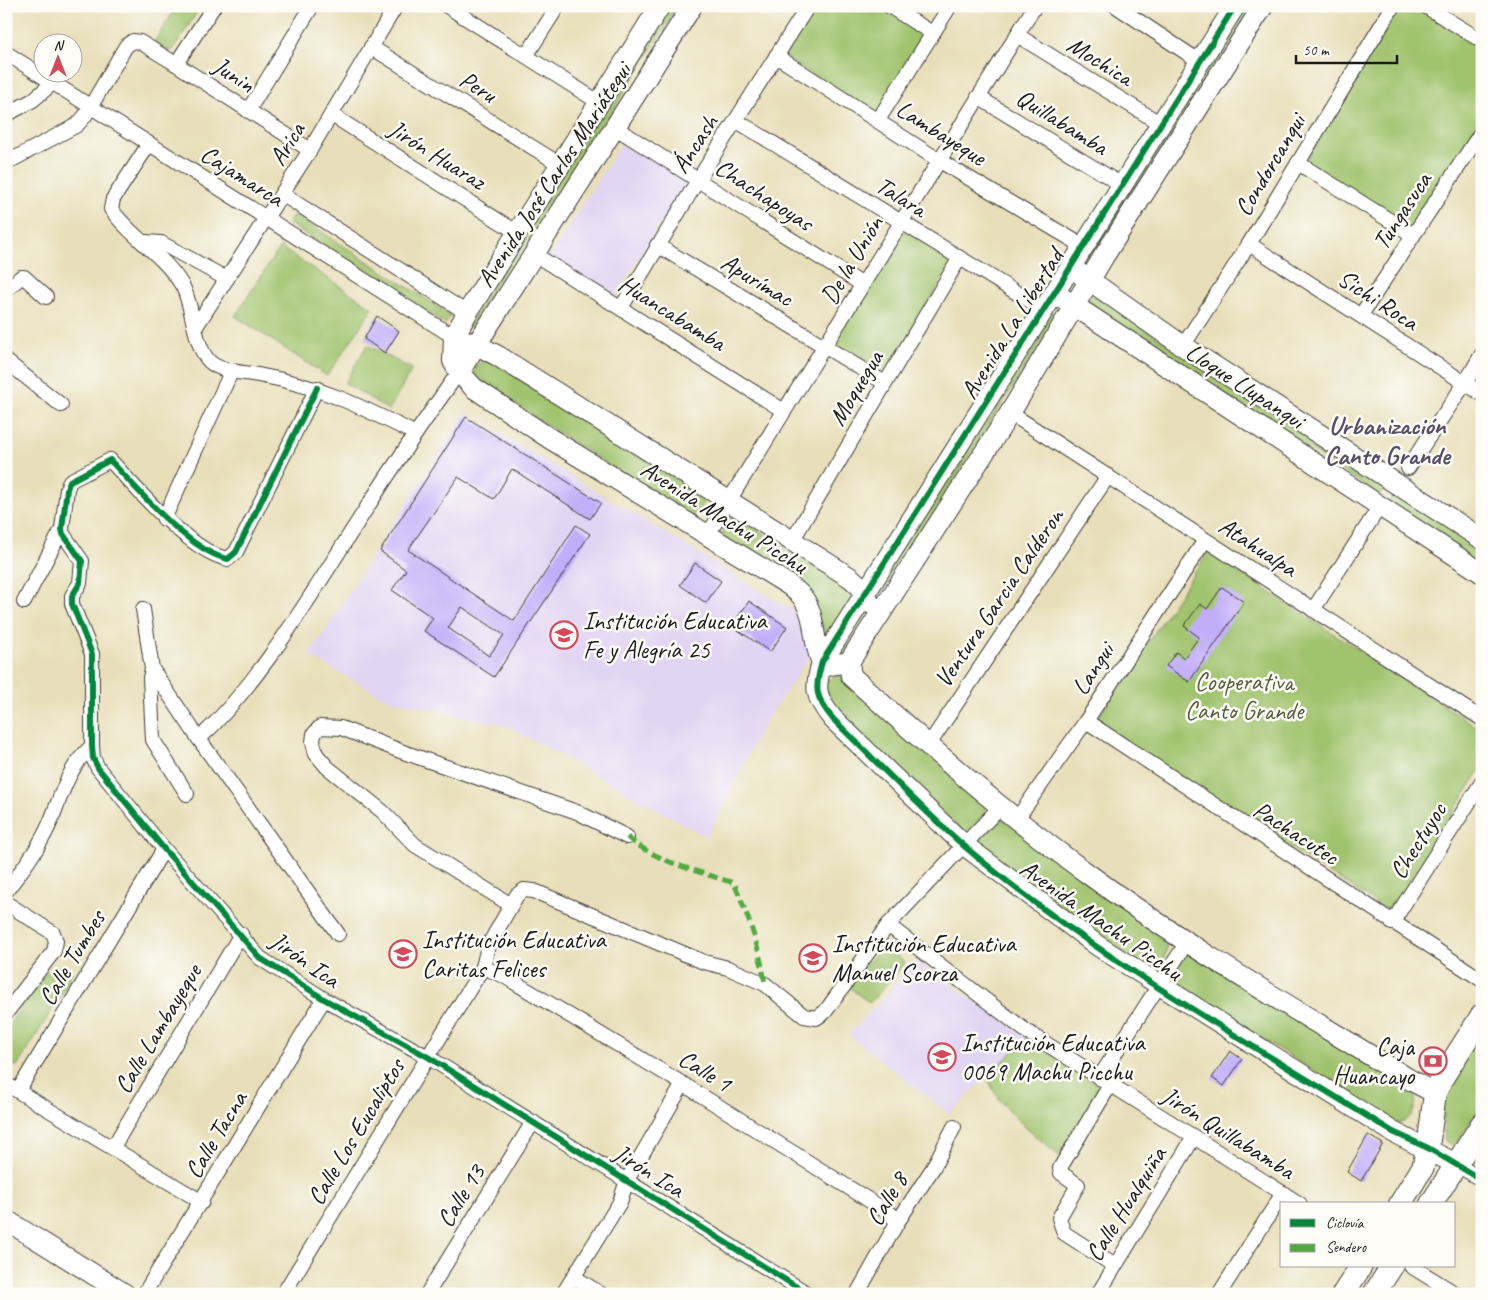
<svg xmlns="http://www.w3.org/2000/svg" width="1488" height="1300" font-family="Caveat,sans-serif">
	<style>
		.built { fill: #e2d4f3 }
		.green { fill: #a0c36d; stroke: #5e7044 }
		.building { fill: #c1adf9; fill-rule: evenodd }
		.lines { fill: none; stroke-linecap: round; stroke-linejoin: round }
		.street-casing { stroke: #3b3934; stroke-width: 16 }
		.secondary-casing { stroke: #3b3934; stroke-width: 22 }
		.primary-casing { stroke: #3b3934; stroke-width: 24 }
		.street { stroke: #fff; stroke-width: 14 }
		.secondary { stroke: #fff; stroke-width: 20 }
		.primary { stroke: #fff; stroke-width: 22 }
		.quiet { stroke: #52a943; stroke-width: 5; stroke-dasharray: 10 5; stroke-linecap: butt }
		.cycleway-casing { stroke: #fdfcf7; stroke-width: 9 }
		.cycleway { stroke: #00873e; stroke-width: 6 }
		.labels { text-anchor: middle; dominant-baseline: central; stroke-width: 5; stroke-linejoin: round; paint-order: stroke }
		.street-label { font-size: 25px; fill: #1c1c1c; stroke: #fdfcf7 }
		.poi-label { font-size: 25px; fill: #1c1c1c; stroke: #fdfcf7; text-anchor: start }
		.park-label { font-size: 25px; fill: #515f3c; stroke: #fdfcf7 }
		.neighbourhood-label { font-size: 26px; font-weight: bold; fill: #564f69; stroke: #fdfcf7 }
	</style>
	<rect width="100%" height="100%" fill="#fdfcf7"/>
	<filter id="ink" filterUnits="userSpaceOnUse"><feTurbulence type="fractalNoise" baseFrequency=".02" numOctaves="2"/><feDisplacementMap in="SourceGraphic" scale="10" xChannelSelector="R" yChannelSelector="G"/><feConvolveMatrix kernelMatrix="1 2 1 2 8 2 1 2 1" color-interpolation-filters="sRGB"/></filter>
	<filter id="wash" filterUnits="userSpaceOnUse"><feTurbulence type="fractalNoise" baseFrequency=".0096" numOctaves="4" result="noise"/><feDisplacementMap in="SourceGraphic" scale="20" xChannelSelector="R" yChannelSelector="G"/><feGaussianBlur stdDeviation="1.12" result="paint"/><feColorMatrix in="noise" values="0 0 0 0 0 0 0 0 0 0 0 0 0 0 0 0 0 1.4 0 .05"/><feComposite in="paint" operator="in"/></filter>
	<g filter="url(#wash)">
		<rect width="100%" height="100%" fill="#e8dfba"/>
		<g class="built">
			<path d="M623,141l64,40 -74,118 -64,-41z"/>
			<path d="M465,412l337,204 9,38 -47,70 -57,113 -200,-111 -120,-27 -78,-44z"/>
			<path d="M917,961l110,76 -78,77 -100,-79z"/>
		</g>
		<g class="green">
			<path d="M177,6h24l-28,44 -5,1 -14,-9z"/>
			<path d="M666,6h12l-198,320 -7,3 -5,-3z"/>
			<path d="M812,6h71l44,28 -51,83 -94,-62z"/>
			<path d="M1240,6h16l-165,255 -4,2 -5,-4z"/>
			<path d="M1400,6h15l67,42v71l-73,110 -105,-66z"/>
			<path d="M294,214l157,101 -6,9 -157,-101z"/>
			<path d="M905,230l48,31 -69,117 -54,-33z"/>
			<path d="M280,247l93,61 -46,68 -92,-60z"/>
			<path d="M1094,296l290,188v6l-5,5 -291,-190 2,-6z"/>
			<path d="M1050,310l7,7 -176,279 -9,-5z"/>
			<path d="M367,345l45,24 -23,41 -44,-27z"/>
			<path d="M484,361h7l214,136c-1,13 -7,18 -20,18l-210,-137 -1,-8 4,-6z"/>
			<path d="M1400,494l82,53v21l-93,-66 3,-6z"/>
			<path d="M734,515l118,73v15l-26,39 -5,-21 -98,-84v-14z"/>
			<path d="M1208,552l274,178v37l-92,145 -295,-190z"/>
			<path d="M835,676h6l144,129v9l-14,14 -7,4 -127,-116 -13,-34z"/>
			<path d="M1000,819l11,1 155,114c3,16 0,30 -17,37l-168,-119c-3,-16 4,-27 19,-33z"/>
			<path d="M885,945l20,18 -35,40 -24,-18z"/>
			<path d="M1191,954l223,138c4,15 -1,27 -16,32l-226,-142 -1,-7 14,-20z"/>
			<path d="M62,965l10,7 -6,15 -48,78 -12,3v-39l39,-55z"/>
			<path d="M1482,1023v80l-25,41 -6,1 -6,-4 -4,-50z"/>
			<path d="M1027,1037l76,52 -44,67c-27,-24 -58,-45 -72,-79z"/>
		</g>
		<g id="blocks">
			<g class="building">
				<path d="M377,316l22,15 -14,22 -21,-14z"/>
				<path d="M466,417l135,86 -11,16 -78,-50 -18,30 -36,-22 -50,73 106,71 62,-96 14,9 -96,143 -70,-46 9,-13 -41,-28 14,-20 -26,-19zM462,607l42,28 -15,21 -41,-28z"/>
				<path d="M695,563l26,18 -15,22 -26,-18z"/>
				<path d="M1222,587l22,15 -55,80 -23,-16 10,-14 8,6 15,-21 -15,-11 16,-22 7,5z"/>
				<path d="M749,601l38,26 -17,25 -38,-26z"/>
				<path d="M1230,1051l12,8 -18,27 -12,-8z"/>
				<path d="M1368,1135l15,9 -22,37 -14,-9z"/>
			</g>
		</g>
	</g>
	<g filter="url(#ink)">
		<use href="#blocks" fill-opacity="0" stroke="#3b3934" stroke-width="1"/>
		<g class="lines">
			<g class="street-casing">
				<g id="street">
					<path d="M447,6l153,97"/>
					<path d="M889,6l43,27"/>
					<path d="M1116,6l83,55"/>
					<path d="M1425,6l57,35"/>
					<path d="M1017,35l144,89"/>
					<path d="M371,47l190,118"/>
					<path d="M6,53l448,284"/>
					<path d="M526,56l32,-50"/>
					<path d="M776,56l164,105 143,85"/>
					<path d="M176,64l38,-58"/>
					<path d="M978,97l144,88"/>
					<path d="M248,111l64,-105"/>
					<path d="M6,115l27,-15 21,-18"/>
					<path d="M332,115l186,118"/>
					<path d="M878,120l72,-114"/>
					<path d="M737,121l306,188"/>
					<path d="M616,128l247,157"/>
					<path d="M149,144l-36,55 -2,10c20,29 54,46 72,78 10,19 11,60 27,75 11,10 33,10 48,13 62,11 100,30 156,58"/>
					<path d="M6,163l71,-38 8,-9 41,-70 7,-5 7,1 36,22 134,86"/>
					<path d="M1298,163l115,72"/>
					<path d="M282,194l185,119"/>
					<path d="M145,242l16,1 66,36"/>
					<path d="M1249,244l233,150"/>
					<path d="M657,245l228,138"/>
					<path d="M534,254l250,157"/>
					<path d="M6,290l15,-13h3l22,20"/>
					<path d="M621,308l77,-128 110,-174"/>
					<path d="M1361,315l121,-184"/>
					<path d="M195,328l115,-178 86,-144"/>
					<path d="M1183,346l66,-102 144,-238"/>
					<path d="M6,361l55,44"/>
					<path d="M317,388l-81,164 -8,7c-38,-7 -92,-71 -118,-99l-40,21 -3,8 -5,40 1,5 19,27 -2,22 -8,13v8l20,50v92l1,12 5,10 66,81 96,109 64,41 104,58 380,237"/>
					<path d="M1010,413l472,306"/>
					<path d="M1408,468l57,-85 17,-29"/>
					<path d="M164,519l68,-149"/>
					<path d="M707,536l328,-530"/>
					<path d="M792,541l167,-282"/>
					<path d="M24,602l38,-73"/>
					<path d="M143,609l9,60 47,70 139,195"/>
					<path d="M1313,610l67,-104"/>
					<path d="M152,669l-2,9 3,62 34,54"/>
					<path d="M1086,721l396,259"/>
					<path d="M199,739c54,-51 94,-115 134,-178 40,-64 81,-127 126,-189"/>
					<path d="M928,746l180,-270"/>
					<path d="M1016,820l70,-99 119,-181"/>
					<path d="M6,891c17,-22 33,-43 44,-68 12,-29 18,-56 42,-77"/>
					<path d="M6,903l47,30 3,8 -2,10 -48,62"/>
					<path d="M511,905l-96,-60 -33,-34 -55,-44 -11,-13 -3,-12 1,-8 6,-7 21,1 62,24 174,60 50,25"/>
					<path d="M1392,923l90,-141"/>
					<path d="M888,925l138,106 274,173"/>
					<path d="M483,967l21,9 179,108 208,130 6,9"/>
					<path d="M1099,1078l88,-136"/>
					<path d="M6,1084l196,118"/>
					<path d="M1110,1085l-50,83 1,5 17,12 -19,33 5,15 51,33"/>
					<path d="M18,1091l146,-242"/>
					<path d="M113,1147l128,-213"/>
					<path d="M1456,1164l26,16"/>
					<path d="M1411,1266l45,28"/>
					<path d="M574,1277l27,17"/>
					<path d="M144,1294l180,-295"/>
					<path d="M283,1294l200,-327 5,-21 29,-51 7,-5 10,1 170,71 24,6 37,16 39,32 12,2 9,-6 63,-87 112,-118"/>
					<path d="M427,1294l106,-172"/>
					<path d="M563,1294l57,-92 7,-22 56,-96"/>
					<path d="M857,1294l40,-71 36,-55 21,-41"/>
					<path d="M1098,1294l96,-157"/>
					<path d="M1219,1294l64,-101"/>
				</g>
			</g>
			<g class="secondary-casing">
				<g id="secondary">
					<path d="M660,6l-193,307 -13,24 -1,24 6,11 15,16 75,50 240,147c4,4 11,8 14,13 14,19 9,45 19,64"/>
					<path d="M1235,6l-413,656c-8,27 -7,35 11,57l131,126 134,101 295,186 63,32"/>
					<path d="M1079,273l104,73 299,193"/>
					<path d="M1064,299l418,274"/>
					<path d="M454,337l23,8 21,11 353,222 14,13 4,12"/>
					<path d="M459,372l233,-366"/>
					<path d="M822,662l9,3 18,-3 161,-249 94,-157 159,-250"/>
					<path d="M849,662l2,14c77,70 155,139 240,200 102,75 213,138 321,205l23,12"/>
					<path d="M6,1220l119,74"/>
				</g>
			</g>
			<g class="primary-casing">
				<g id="primary">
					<path d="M1400,1204l23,-37 5,-19 7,-55 9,-18 38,-60"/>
					<path d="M1431,1204l51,-80"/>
					<path d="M1343,1294l18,-28"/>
					<path d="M1374,1294l18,-28"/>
				</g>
			</g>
			<use href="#street" class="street"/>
			<use href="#secondary" class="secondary"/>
			<use href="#primary" class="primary"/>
			<path class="quiet" d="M627,837c30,25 70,34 107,46 14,33 26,65 31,101"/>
			<g class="cycleway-casing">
				<g id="cycleway">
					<path d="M1235,6l-413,656c-8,27 -7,35 11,57 43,42 84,86 130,126 127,110 287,198 430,287l35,16 54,32"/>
					<path d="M317,388l-81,164 -8,7c-38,-7 -92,-71 -118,-99l-40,21 -3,8 -5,40 1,5 19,27 -2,22 -8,13v8l20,50v92l1,12 5,10 66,81 96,109 64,41 104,58 380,237"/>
				</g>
			</g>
			<use href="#cycleway" class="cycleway"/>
		</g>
	</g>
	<defs>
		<g id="school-ring" transform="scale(1.4375)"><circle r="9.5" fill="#fdfcf7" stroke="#d1495b" stroke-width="1.5"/><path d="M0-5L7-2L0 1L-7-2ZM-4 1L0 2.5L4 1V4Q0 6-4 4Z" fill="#d1495b"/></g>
		<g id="bank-ring" transform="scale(1.4375)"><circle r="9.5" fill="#fdfcf7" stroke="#d1495b" stroke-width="1.5"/><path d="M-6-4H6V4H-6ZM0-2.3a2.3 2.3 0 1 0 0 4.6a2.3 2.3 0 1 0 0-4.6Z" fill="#d1495b"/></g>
	</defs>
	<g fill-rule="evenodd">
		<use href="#school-ring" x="564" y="635"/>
		<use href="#school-ring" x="403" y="954"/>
		<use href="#school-ring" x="813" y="958"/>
		<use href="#school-ring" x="942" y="1057"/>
		<use href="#bank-ring" x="1433" y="1061"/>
	</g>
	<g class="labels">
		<g class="street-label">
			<text transform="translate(1100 61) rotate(32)">Mochica</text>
			<text transform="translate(234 75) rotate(33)">Junin</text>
			<text transform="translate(478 87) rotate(32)">Peru</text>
			<text transform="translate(1062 122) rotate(32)">Quillabamba</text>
			<text transform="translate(941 133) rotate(32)">Lambayeque</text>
			<text transform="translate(287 144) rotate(-58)">Arica</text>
			<text transform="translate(695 144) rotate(-57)">Áncash</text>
			<text transform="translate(437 155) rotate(32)">Jirón Huaraz</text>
			<text transform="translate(1270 165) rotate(-59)">Condorcanqui</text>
			<text transform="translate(554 175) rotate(-57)">Avenida José Carlos Mariátegui</text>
			<text transform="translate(242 176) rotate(32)">Cajamarca</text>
			<text transform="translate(764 195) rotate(33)">Chachapoyas</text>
			<text transform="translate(901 197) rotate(32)">Talara</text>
			<text transform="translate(1402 211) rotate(-57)">Tungasuca</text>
			<text transform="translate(852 260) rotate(-59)">De la Unión</text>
			<text transform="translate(757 280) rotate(31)">Apurímac</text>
			<text transform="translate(1378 300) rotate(33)">Sichi Roca</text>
			<text transform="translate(672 313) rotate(32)">Huancabamba</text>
			<text transform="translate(1012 324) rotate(-58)">Avenida La Libertad</text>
			<text transform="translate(1245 386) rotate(33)">Lloque Llupanqui</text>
			<text transform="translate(856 388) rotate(-59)">Moquegua</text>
			<text transform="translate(724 517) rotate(32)">Avenida Machu Picchu</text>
			<text transform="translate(1258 547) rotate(33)">Atahualpa</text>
			<text transform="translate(999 598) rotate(-56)">Ventura Garcia Calderon</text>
			<text transform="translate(1093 669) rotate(-57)">Langui</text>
			<text transform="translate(1296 833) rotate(33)">Pachacutec</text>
			<text transform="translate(1418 841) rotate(-58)">Chectuyoc</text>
			<text transform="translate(1101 920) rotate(35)">Avenida Machu Picchu</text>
			<text transform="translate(72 958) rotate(-59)">Calle Tumbes</text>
			<text transform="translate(305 960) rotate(35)">Jirón Ica</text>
			<text transform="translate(158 1029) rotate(-59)">Calle Lambayeque</text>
			<text transform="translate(705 1071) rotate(32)">Calle 1</text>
			<text transform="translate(356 1132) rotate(-59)">Calle Los Eucaliptos</text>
			<text transform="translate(1228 1133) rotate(32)">Jirón Quillabamba</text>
			<text transform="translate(216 1135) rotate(-59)">Calle Tacna</text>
			<text transform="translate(649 1171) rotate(32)">Jirón Ica</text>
			<text transform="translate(461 1196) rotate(-58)">Calle 13</text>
			<text transform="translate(887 1199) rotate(-59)">Calle 8</text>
			<text transform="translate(1126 1204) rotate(-58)">Calle Hualquiña</text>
		</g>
		<g class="poi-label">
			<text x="583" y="621">Institución Educativa<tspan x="583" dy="29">Fe y Alegría 25</tspan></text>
			<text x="422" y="940">Institución Educativa<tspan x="422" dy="29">Caritas Felices</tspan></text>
			<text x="832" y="944">Institución Educativa<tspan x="832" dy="29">Manuel Scorza</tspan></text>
			<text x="961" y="1043">Institución Educativa<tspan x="961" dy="29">0069 Machu Picchu</tspan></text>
			<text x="1414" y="1047" text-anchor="end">Caja<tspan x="1414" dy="29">Huancayo</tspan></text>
		</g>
		<g class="park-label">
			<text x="1244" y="682">Cooperativa<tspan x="1244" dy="29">Canto Grande</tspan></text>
		</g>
		<g class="neighbourhood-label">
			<text x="1387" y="425">Urbanización<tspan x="1387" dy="30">Canto Grande</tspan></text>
		</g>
	</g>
	<rect width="1488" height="1300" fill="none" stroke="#fdfcf7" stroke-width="25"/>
	<rect x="1280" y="1202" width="175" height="65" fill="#fdfcf7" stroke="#a3a29f"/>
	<rect x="1290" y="1219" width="25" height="8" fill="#00873e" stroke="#a3a29f"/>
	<text x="1326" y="1228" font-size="15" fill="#1c1c1c">Ciclovía</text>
	<rect x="1290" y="1244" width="25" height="8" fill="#52a943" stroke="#a3a29f"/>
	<text x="1326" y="1252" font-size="15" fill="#1c1c1c">Sendero</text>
	<g transform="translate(58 58)"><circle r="24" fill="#fdfcf7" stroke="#a3a29f"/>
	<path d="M0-4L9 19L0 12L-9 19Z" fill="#d1495b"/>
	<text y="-8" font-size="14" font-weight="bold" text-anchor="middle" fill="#1c1c1c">N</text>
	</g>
	<path d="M1296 55v8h101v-8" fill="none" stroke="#1c1c1c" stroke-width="2.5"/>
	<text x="1303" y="55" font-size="15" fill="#1c1c1c" stroke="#fdfcf7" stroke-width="4" paint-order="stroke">50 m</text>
</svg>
